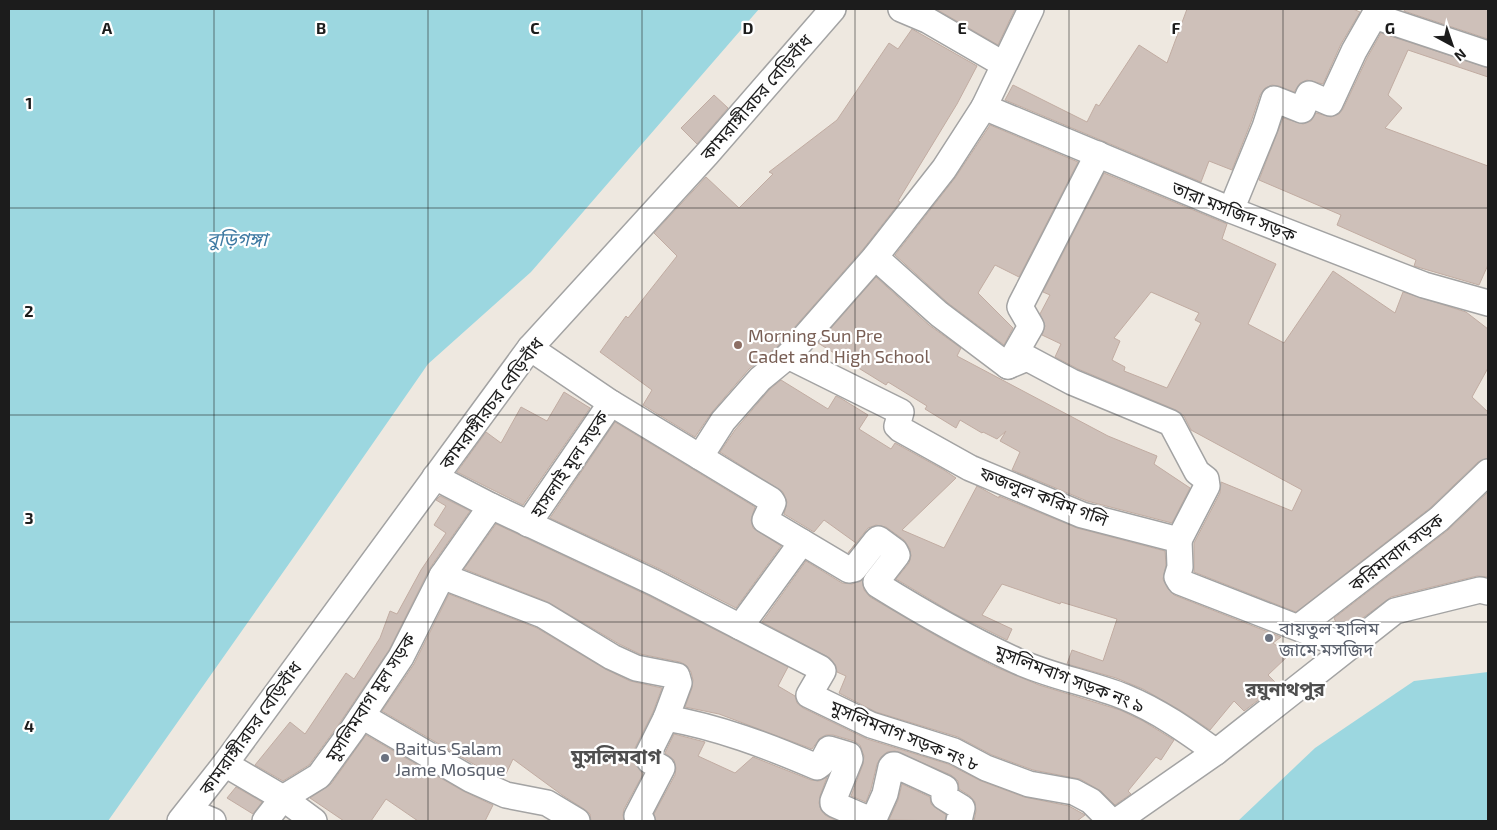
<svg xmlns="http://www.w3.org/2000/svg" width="1497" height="830" font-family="'Exo 2','Noto Sans Bengali',sans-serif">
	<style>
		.water { fill: #9cd7e0 }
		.building { fill: #cec0b9; stroke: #c1aca2; fill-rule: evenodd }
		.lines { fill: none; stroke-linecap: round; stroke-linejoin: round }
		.minor-casing { stroke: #a3a3a3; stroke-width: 28 }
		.minor { stroke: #fff; stroke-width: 25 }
		.grid { fill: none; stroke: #1c1c1c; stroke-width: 1; stroke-opacity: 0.55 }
		.education-dot { fill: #8d6e63; stroke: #fff; stroke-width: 2 }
		.worship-dot { fill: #6b7280; stroke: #fff; stroke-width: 2 }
		.labels { text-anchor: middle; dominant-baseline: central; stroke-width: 4.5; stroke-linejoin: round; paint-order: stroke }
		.street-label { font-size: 18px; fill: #1c1c1c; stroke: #fff }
		.education-label { font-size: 18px; fill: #785e54; stroke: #fff; text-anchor: start }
		.worship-label { font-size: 18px; fill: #5b616d; stroke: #fff; text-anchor: start }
		.water-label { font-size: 19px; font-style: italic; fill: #3d79a2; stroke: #fff }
		.neighbourhood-label { font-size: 19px; font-weight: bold; fill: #4f4f4f; stroke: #fff }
		.quarter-label { font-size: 20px; font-weight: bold; fill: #4f4f4f; stroke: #fff }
		.grid-label { font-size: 16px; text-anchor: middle; font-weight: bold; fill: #1c1c1c; stroke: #fff; stroke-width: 4.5; stroke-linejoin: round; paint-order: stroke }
	</style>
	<rect width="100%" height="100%" fill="#eee8e0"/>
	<g class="water">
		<path d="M9,9h750l-228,263 -103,92 -123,177 -197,280h-99z"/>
		<path d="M1488,672v149h-250l77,-73 99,-67z"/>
	</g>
	<g class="building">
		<path d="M936,9h79l-17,36z"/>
		<path d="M1187,9h166l7,3 -19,32 -18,40 -16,-4 -7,3 -6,9 -15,-6 -7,-1 -7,3 -5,7 -9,27 -19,48 -23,-9 -8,21 -196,-82 8,-15 74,37 9,-18 3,2 40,-61 28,18z"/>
		<path d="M1405,9h83v30l-84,-28z"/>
		<path d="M912,29l65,37 -20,38 -59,97 2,1 -36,46 -86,98 -29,23 -37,43 -17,25 -52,-32 9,-15 -52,-38 26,-36 2,2 49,-62 -23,-23 52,-56 33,31 34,-34 -4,-2 68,-52 52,-77 9,6z"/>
		<path d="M1381,33l107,35v9l-80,-27 -20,45 14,13 -17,20 103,38v99l-9,20 -65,-19 2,-6 -79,-35 4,-10 -82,-35 24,-62 20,6 8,-3 5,-8 15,4 8,-3 4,-5 24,-51z"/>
		<path d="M714,95l14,13 -31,36 -16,-16z"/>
		<path d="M990,125l88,37 -59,115 -24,-12 -17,28 35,35 -9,17 -56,-42 -53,-48 60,-77z"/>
		<path d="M1104,173l123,51 -5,15 54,25 -28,60 36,19 49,-72 62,42 8,-21 63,20 22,17v39l-16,29 16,15v46l-10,4 -48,46 -134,104 -102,-40v-29l26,-50 1,-11 71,29 10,-21 -111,-60 -7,-14 -8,-6 -98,-41 -23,-12 6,-13 -19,-9 3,-9 -5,-12 10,-19 -7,-3zM1151,292l48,21 -4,7 6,3 -34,65 -43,-17 1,-4 -13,-7 8,-19 -6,-3z"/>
		<path d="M876,277l53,48 32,23 -4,8 151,80 49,20 -3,8 36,24 -18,35 -85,-22 -75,-31 8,-18 -20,-11 6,-10 -9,8 -14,-7 -1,1 -22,-13 -4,8 -31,-19 2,-3 -39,-24 -2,3 -68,-42z"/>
		<path d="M781,380l47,29 8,-13 6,3 26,16 -9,14 32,20 4,-6 49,27 12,8 -54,52 42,18 33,-62 22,12v-2l78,32 88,23 1,14 -3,14 5,10 6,6 107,42 -8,6 16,12 -21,20 10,10 -34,26 -10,-10 -24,29 -30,-20 -37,-21 -27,-11 -49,-14 5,-14 31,11 14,-42 -56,-17 -1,2 -58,-20 -20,31 30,14 -5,11 -54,-27 -57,-34 13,-16 2,-7 -1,-7 -6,-9 -18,-13 -10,-2 -8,3 -20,25 8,-10 -32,-23 -10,12 -30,-18 3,-12 -4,-10 -63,-40 15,-22 35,-41z"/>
		<path d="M564,392l26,16 -67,97 -66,-33 29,-40 15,11 20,-36 26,14z"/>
		<path d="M615,422l140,85 -4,13 2,8 28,18 -45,62 -74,-38 -112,-52z"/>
		<path d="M1488,492v85l-11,-1 -86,21 -35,26 -13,7 -4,-1 -5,-11 114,-88z"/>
		<path d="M440,496l30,15 -40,57 -41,82 -50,74 -30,41 -26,16 -28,-16 35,-43 15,12 41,-61 8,6 26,-41 10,-27 7,3 24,-44 25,-37 -12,-8 12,-19 -10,-6z"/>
		<path d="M496,524l153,72 139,71 -10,19 17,10 2,7 6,5 64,31 81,25 33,17 43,16 45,9 16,9 -8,6h-103l2,-10 -1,-9 -5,-6 -11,-7 -1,-8 -7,-6 -56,-24 -8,1 -6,5 -4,7 -6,25 -5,13 -15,-6 12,-32 1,-8 -4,-11 -6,-4 -21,-6h-7l-6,3 -8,11 -93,-35 -34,-7 7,-19 1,-8 -2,-8 -5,-7 -6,-3 -40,-8 -21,-10 -71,-42 -84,-33z"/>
		<path d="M806,561l36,22 10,1 10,-4 2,10 6,7 70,41 53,28 46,19 81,25 23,11 31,19 -13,20 -5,-3 -28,34 3,3 -16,11 -14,-14 -21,-12 -47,-9 -41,-15 -34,-18 -82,-25 -37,-19 7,-17 -9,-4 -1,-6 -6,-8 -68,-36z"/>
		<path d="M449,594l88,34 68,41 25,12 32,7 -9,24 -19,38 -1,6 1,7 9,11 -19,35 -1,6 1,6h-33l-1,-7 -6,-5 -22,-14 -49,-36 -9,19 -27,-12 -95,-55 32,-47z"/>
		<path d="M674,734l31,8 -7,14 37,17 18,-16 58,23 8,1 8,-4 -7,19 -1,7 2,7 4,5 12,6h-181l-2,-7 21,-39 1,-7 -2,-8 -9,-7z"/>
		<path d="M366,735l97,56 30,14 -8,16h-67l-32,-22 -15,22h-27l-34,-23 21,-14z"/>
		<path d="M902,784l28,13 1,7 15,11 -1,6 -56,-1 9,-20z"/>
		<path d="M236,787l26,15 -9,12 -26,-16z"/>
	</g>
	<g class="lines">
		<g class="minor-casing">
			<g id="minor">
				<path d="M901,9l26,11 76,44"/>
				<path d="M1031,9l-47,98 247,103 193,75 64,18"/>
				<path d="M1231,210l34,-83 9,-28 28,11 7,-16 21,9 24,-52 20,-35 114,38"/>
				<path d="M875,257l64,57 69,52 19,-8 45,24 99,41 26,49 9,7 1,7 -28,54"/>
				<path d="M530,348l81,55 160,97 2,3 -8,17 84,50 5,-1 22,-28 2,-2 2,1 15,11 2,4 -21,27 2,3c45,28 91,54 139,76 35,16 73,22 108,36 34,14 62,34 91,55"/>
				<path d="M788,356l113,56 -4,14 3,3 70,39 112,47 97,25 1,27 -3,10 3,5 167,65"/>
				<path d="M1008,366l23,-40 -11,-19 1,-3 77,-150"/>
				<path d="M700,457l23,-36 37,-42 28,-23 87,-99 69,-88 40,-62"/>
				<path d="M435,477l56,29 164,77 165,85 3,3 -14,24 62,30 83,26 32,17 43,16 45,8 17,9 20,20"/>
				<path d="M528,524l83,-121"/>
				<path d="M442,576l101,39 69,42 24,11 41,8 2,7 -13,35c52,9 102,28 151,49l4,-3 8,-15 20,6 1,4 -17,42v2l3,2 37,16 12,-27 6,-27 2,-2h2l50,23 -1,9 18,11 -3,13"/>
				<path d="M740,627l62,-85"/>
				<path d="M1299,627l140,-108 49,-47"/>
				<path d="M362,716l108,63 36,16 41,8 30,18"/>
				<path d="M225,764l58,34 31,23"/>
				<path d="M189,811l24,10"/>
				<path d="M180,821l45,-57 305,-416 177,-194 126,-145"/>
				<path d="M265,821l18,-23 36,-22 32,-44 50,-75 41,-81 49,-70"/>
				<path d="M642,821l-4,-2 -1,-3 25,-48 -12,-7 -3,-5 19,-38"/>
				<path d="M1117,821l99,-69 179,-141 85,-21 8,2"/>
			</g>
		</g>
		<use href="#minor" class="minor"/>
	</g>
	<path class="grid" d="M214,9v812M428,9v812M642,9v812M855,9v812M1069,9v812M1283,9v812M9,208h1479M9,415h1479M9,622h1479"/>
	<circle class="education-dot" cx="738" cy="345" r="5"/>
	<g class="worship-dot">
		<circle cx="1269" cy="638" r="5"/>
		<circle cx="385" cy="758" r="5"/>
	</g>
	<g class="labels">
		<g class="street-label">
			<text transform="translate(756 97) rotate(-49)">কামরাঙ্গীরচর বেড়িবাঁধ</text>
			<text transform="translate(1234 211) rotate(22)">তারা মসজিদ সড়ক</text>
			<text transform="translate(491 403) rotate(-53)">কামরাঙ্গীরচর বেড়িবাঁধ</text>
			<text transform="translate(569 464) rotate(-56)">হাসলাই মূল সড়ক</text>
			<text transform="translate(1044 496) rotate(21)">ফজলুল করিম গলি</text>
			<text transform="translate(1396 552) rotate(-38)">করিমাবাদ সড়ক</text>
			<text transform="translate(1070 678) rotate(21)">মুসলিমবাগ সড়ক নং ৯</text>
			<text transform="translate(370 697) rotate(-57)">মুসলিমবাগ মূল সড়ক</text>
			<text transform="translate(250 728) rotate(-54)">কামরাঙ্গীরচর বেড়িবাঁধ</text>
			<text transform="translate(905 735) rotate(22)">মুসলিমবাগ সড়ক নং ৮</text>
		</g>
		<g class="education-label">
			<text x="748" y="335">Morning Sun Pre<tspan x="748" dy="21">Cadet and High School</tspan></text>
		</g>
		<g class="worship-label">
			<text x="1279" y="628">বায়তুল হালিম<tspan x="1279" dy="21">জামে মসজিদ</tspan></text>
			<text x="395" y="748">Baitus Salam<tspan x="395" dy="21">Jame Mosque</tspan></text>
		</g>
		<g class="water-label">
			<text x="237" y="238">বুড়িগঙ্গা</text>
		</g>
		<g class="neighbourhood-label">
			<text x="1285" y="688">রঘুনাথপুর</text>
		</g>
		<g class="quarter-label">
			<text x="616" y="756">মুসলিমবাগ</text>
		</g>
	</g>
	<g class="grid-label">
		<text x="107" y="34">A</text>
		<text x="321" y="34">B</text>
		<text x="535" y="34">C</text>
		<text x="748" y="34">D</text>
		<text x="962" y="34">E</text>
		<text x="1176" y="34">F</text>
		<text x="1390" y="34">G</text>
		<text x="29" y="109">1</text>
		<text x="29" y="317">2</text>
		<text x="29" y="524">3</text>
		<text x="29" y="732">4</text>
	</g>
	<rect width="1497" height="830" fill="none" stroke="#1c1c1c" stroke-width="20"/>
	<g transform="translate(1452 45) rotate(140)" stroke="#ffffff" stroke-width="4" paint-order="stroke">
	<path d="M0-4L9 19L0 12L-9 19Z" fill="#1c1c1c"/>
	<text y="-8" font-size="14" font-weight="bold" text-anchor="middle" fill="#1c1c1c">N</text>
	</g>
</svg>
